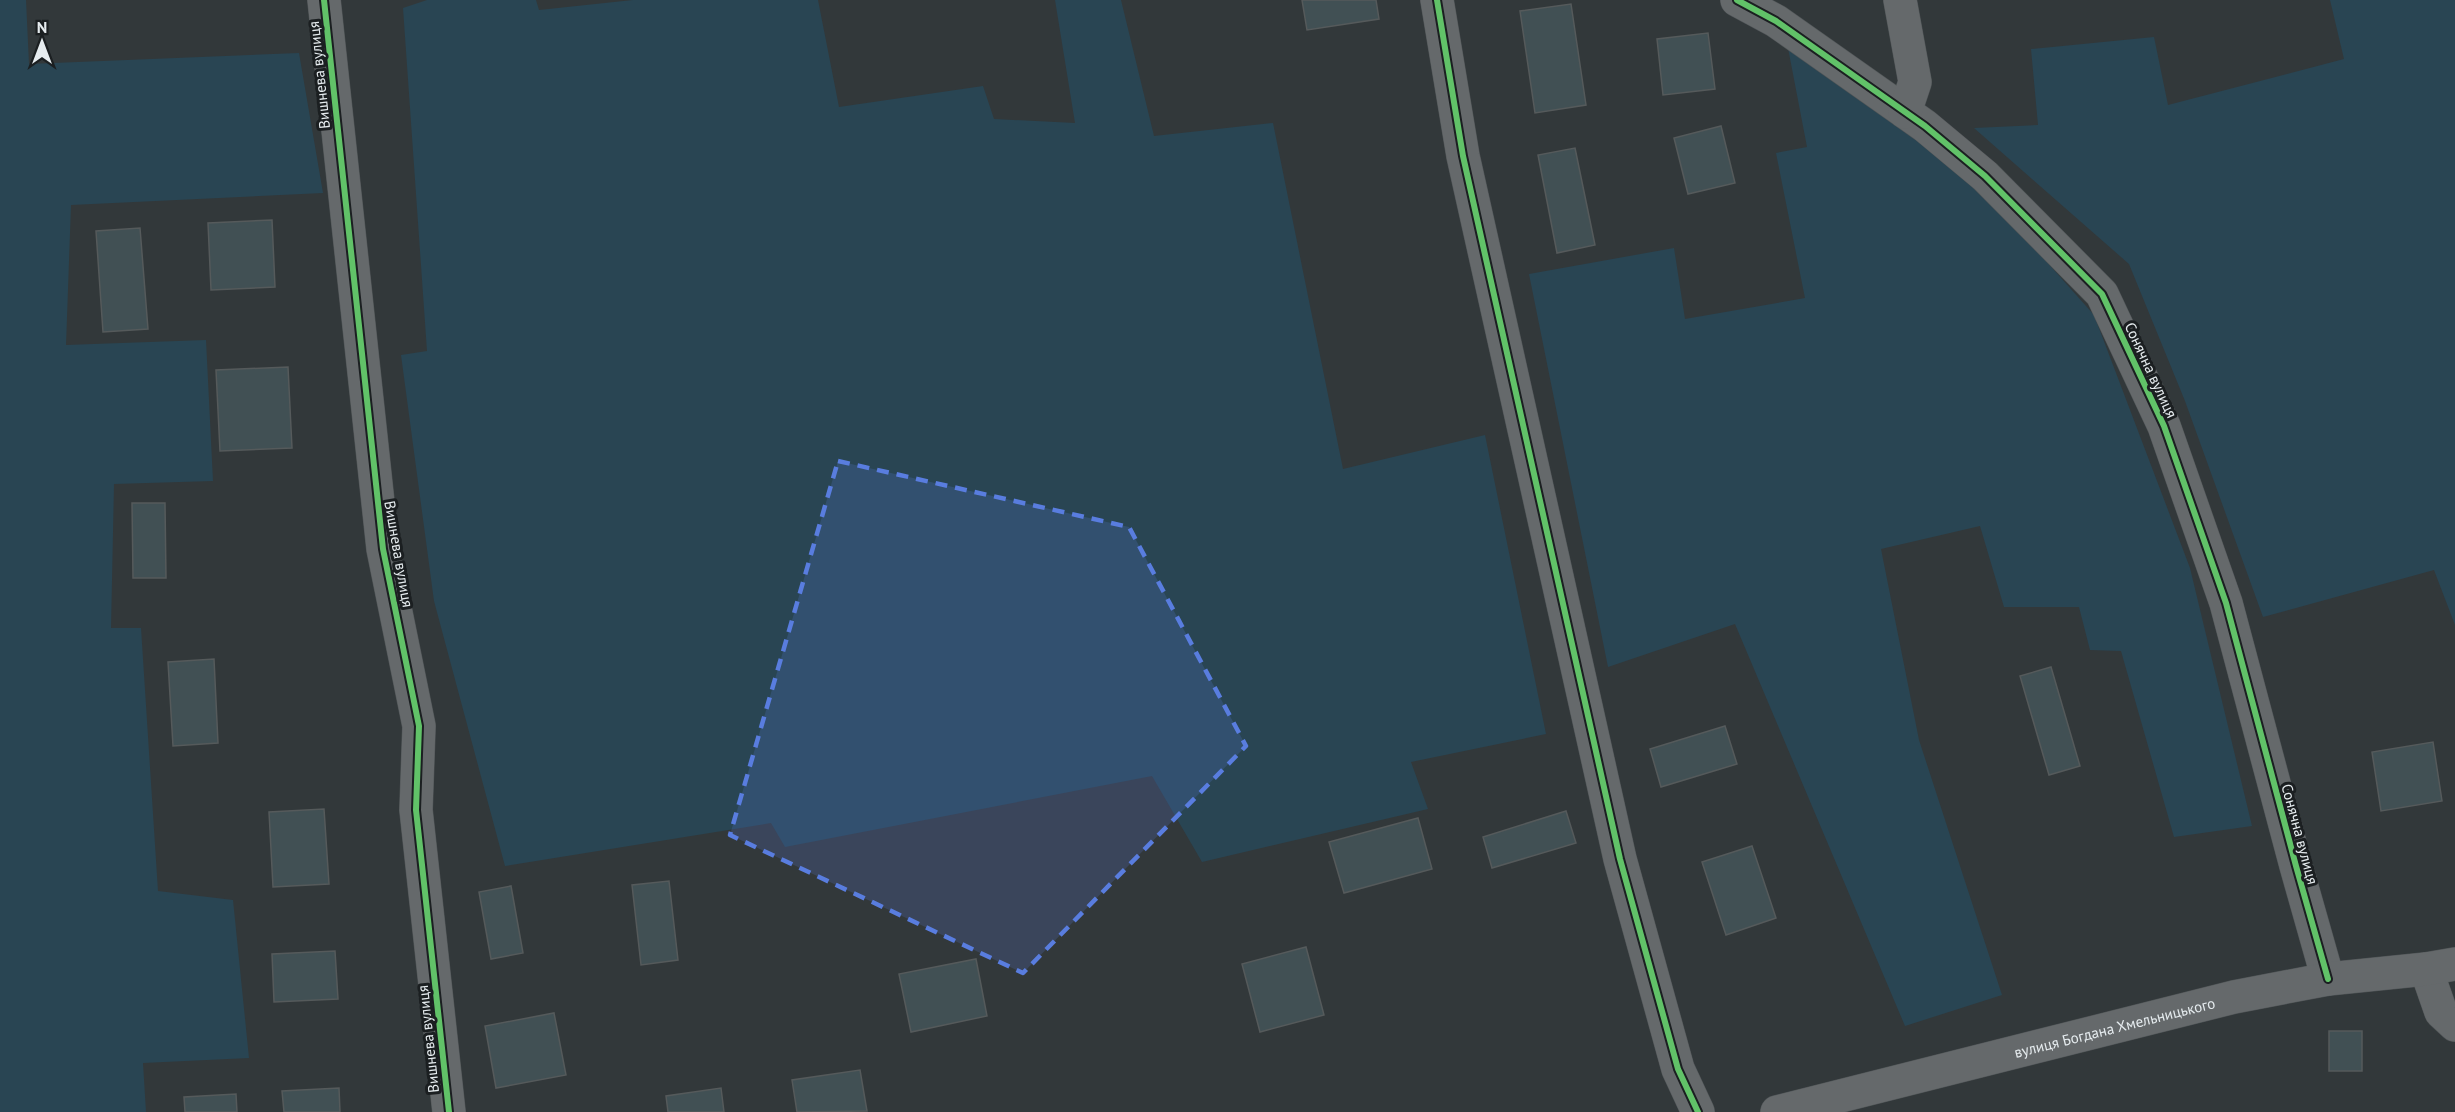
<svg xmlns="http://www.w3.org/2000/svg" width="2455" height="1112" font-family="'PT Sans',sans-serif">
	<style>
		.green { fill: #294553 }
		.building { fill: #415054; stroke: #555a5b; stroke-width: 1.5 }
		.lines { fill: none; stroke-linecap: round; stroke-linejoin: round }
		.minor-casing { stroke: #505557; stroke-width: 34 }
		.minor { stroke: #65696b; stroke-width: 33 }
		.cycleway-casing { stroke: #1b1f21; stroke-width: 10 }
		.cycleway { stroke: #61c268; stroke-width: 6 }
		.marked { fill: #597ddf; fill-opacity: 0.2; stroke: #597ddf; stroke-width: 4.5; stroke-dasharray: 12 8; stroke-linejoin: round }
		.labels { text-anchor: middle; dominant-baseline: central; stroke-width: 6; stroke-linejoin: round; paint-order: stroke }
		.street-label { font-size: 15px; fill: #e6ecef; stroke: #1b1f21 }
	</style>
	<rect width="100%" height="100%" fill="#32383a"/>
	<g class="green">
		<path d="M0,0h26l3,64 270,-11 24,140 -252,12 -5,140 140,-5 7,141 -99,3 -3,144h30l17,263 75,9 16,158 -106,5 3,49h-146z"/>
		<path d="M427,0h109l3,10 94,-10h185l21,107 144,-21 11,33 81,4 -20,-123h66l33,136 119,-13 70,346 142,-34 61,299 -135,28 17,47 -226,53 -50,-86 -367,71 -14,-24 -266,43 -71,-265 -33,-246 26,-4 -24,-343z"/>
		<path d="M2330,0h125v625l-21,-55 -171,47 -78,-216 -56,-137 -155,-136 64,-3 -7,-76 123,-12 14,68 176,-46z"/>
		<path d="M1788,48l126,84 91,83 89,100 96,253 62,258 -78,11 -53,-186 -31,-1 -11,-43h-75l-24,-81 -99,23 38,191 83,255 -97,31 -170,-402 -127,43 -79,-393 145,-26 11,71 120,-21 -29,-145 31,-6z"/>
	</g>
	<g class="building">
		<path d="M1302,0h74l3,19 -72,11z"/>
		<path d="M1571,4l15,101 -51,8 -15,-102z"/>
		<path d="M1708,33l7,56 -52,6 -6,-56z"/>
		<path d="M1721,126l14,57 -47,11 -14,-56z"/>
		<path d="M1575,148l20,97 -38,8 -19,-98z"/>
		<path d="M272,220l3,67 -64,3 -3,-67z"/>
		<path d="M140,228l8,101 -45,3 -7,-101z"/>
		<path d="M288,367l4,81 -72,3 -4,-81z"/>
		<path d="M132,503h33l1,75h-33z"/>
		<path d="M214,659l4,84 -45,3 -5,-84z"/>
		<path d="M2051,667l29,99 -31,9 -29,-99z"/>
		<path d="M1725,726l12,38 -76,23 -11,-38z"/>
		<path d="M2433,742l9,59 -61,10 -9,-59z"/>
		<path d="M324,809l5,75 -56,3 -4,-75z"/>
		<path d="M1566,811l10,32 -84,25 -9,-31z"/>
		<path d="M1418,818l14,51 -88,24 -15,-51z"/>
		<path d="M1752,846l24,72 -50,17 -24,-73z"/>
		<path d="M669,881l9,79 -37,5 -9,-80z"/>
		<path d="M511,886l12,67 -32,6 -12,-67z"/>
		<path d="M1306,947l18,68 -64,17 -18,-68z"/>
		<path d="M335,951l3,48 -64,3 -2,-48z"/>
		<path d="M976,959l11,57 -76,16 -12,-58z"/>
		<path d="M554,1013l12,62 -70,13 -11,-62z"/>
		<rect x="2329" y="1031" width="33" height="40"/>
		<path d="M860,1070l7,41 -70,1 -5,-32z"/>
		<path d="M339,1088l1,24h-56l-2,-21z"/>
		<path d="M721,1088l3,24h-56l-2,-16z"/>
		<path d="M236,1094l1,18h-52l-1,-15z"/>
	</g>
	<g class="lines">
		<g class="minor-casing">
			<g id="minor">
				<path d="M324,0l59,549 36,177 -3,84 33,302"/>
				<path d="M1437,0l26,156 157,703 58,210 20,43"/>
				<path d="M1737,0l39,21 149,105 60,50 117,118 62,132 62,177 70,263 32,113"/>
				<path d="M1900,0l15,82 -10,30"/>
				<path d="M2426,969l15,43 14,13"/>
				<path id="s1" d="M1777,1112l457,-115 94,-18 98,-10 29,-5"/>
			</g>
		</g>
		<use href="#minor" class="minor"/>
		<g class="cycleway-casing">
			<g id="cycleway">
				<path d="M324,0l59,549 36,177 -3,84 33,302"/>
				<path d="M1437,0l26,156 157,703 58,210 20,43"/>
				<path d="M1737,0l39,21 149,105 60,50 117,118 62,132 62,177 70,263 32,113"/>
			</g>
		</g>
		<use href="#cycleway" class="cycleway"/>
	</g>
	<path class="marked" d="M838,461l291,66 117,219 -223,227 -293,-138z"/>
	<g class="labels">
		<g class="street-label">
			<text transform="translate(319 75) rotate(-96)">Вишнева вулиця</text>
			<text transform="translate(2151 370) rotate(65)">Сонячна вулиця</text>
			<text transform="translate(399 554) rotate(80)">Вишнева вулиця</text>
			<text transform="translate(2300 834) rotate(75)">Сонячна вулиця</text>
			<text stroke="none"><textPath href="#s1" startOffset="348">вулиця Богдана Хмельницького</textPath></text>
			<text transform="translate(428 1039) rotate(-96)">Вишнева вулиця</text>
		</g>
	</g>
	<g transform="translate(42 42)" stroke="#1b1f21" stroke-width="4.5" paint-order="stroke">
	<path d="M0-4.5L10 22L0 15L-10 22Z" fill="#e6ecef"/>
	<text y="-9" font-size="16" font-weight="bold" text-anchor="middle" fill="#e6ecef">N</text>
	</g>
</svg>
